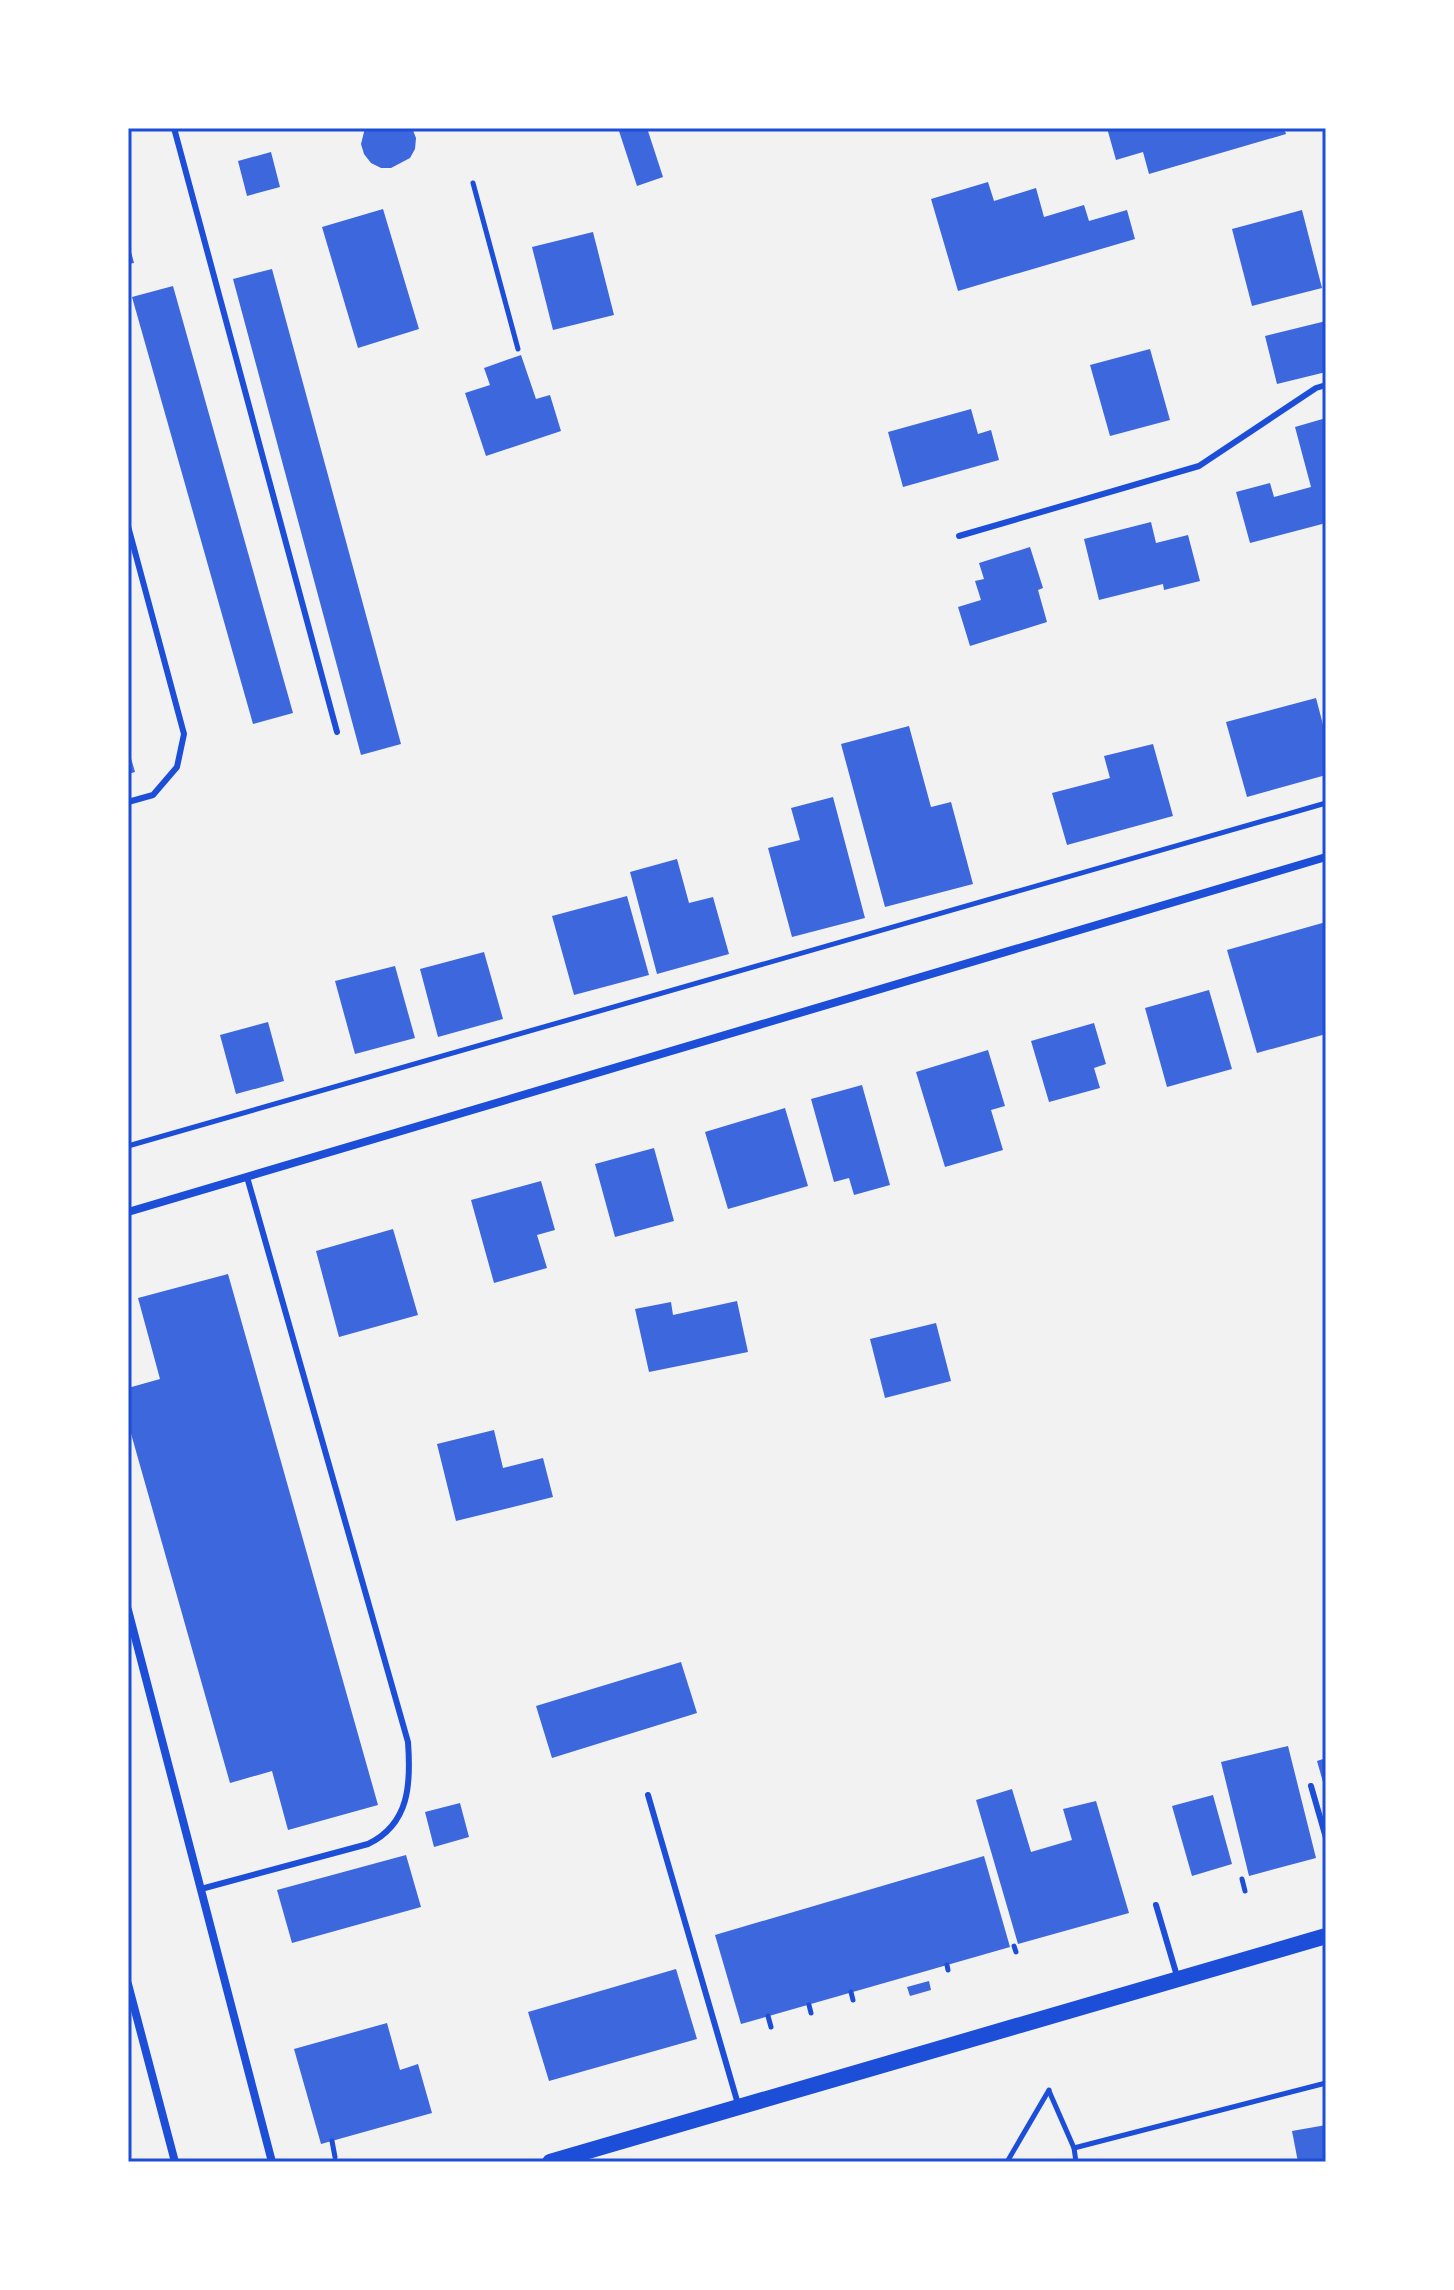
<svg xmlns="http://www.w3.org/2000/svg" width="1454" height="2290" font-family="Roboto,sans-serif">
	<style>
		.building { fill: #3d67dc }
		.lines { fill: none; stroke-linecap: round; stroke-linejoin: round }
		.path { stroke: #1d4ed8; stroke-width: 5 }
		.service { stroke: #1d4ed8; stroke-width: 6 }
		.minor { stroke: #1d4ed8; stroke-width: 8 }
		.secondary { stroke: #1d4ed8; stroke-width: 16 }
		.neatline { fill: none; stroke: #1d4ed8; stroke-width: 3 }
	</style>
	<rect width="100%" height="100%" fill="#f2f2f2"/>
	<g class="building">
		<path d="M365,128h47l4,10 -1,11 -5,9 -19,10h-10l-10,-5 -7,-9 -3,-10z"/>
		<path d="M618,128h29l16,49 -26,9z"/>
		<path d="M1107,128h177l2,6 -137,40 -6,-22 -27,8z"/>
		<path d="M271,152l9,35 -33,9 -9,-35z"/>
		<path d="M988,182l6,19 42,-13 8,29 40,-12 5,16 38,-11 8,29 -177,52 -27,-92z"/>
		<path d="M383,209l36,120 -61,19 -36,-121z"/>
		<path d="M1302,210l20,78 -70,18 -20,-77z"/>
		<path d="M593,232l21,83 -61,15 -21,-83z"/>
		<path d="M128,240l6,23 -6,1z"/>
		<path d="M272,269l129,475 -40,11 -128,-476z"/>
		<path d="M173,286l120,427 -40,11 -121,-427z"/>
		<path d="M1326,321v51l-49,12 -12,-48z"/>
		<path d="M1150,349l20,71 -60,16 -20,-71z"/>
		<path d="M521,355l15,44 14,-4 11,36 -75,25 -21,-63 25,-8 -6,-17z"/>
		<path d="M971,409l7,25 13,-4 8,30 -96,27 -15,-55z"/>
		<path d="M1326,418v105l-76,20 -14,-51 34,-9 4,14 37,-10 -16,-60z"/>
		<path d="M1151,522l5,21 32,-8 12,46 -36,9 -1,-6 -64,16 -15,-61z"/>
		<path d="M1030,547l13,41 -5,2 9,32 -77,24 -12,-39 23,-7 -6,-19 9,-2 -5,-16z"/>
		<path d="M1316,698l10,38v39l-79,22 -21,-75z"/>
		<path d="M909,726l22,81 20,-5 22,82 -88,23 -44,-163z"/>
		<path d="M1153,744l20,72 -106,29 -15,-52 58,-15 -6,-22z"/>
		<path d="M128,748l7,24 -7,2z"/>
		<path d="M833,797l32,121 -73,19 -24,-89 32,-8 -9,-32z"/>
		<path d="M677,859l12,44 24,-6 16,57 -72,20 -27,-102z"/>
		<path d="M627,896l22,79 -75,20 -22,-79z"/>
		<path d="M1326,922v112l-69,19 -30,-103z"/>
		<path d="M484,952l19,67 -65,18 -18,-68z"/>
		<path d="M395,966l20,72 -60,16 -20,-73z"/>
		<path d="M1209,990l23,79 -65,18 -22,-79z"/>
		<path d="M268,1022l16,59 -48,13 -16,-59z"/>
		<path d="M1094,1023l12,41 -12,4 6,20 -51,14 -18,-61z"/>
		<path d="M988,1050l17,56 -14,4 12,40 -58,17 -29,-95z"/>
		<path d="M862,1085l28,100 -36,10 -5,-17 -15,4 -23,-83z"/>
		<path d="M785,1108l23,78 -80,23 -23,-77z"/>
		<path d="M654,1148l20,73 -59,16 -20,-73z"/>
		<path d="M541,1181l14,49 -18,5 10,33 -53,15 -23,-83z"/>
		<path d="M393,1229l25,86 -79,22 -23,-86z"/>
		<path d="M228,1274l150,531 -90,25 -16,-59 -42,12 -102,-360v-35l32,-9 -22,-81z"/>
		<path d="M737,1301l11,51 -99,20 -14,-63 36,-7 2,13z"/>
		<path d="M936,1323l15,58 -66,17 -15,-59z"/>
		<path d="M494,1430l9,38 40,-10 10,39 -97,24 -19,-77z"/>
		<path d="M681,1662l16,51 -145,45 -16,-52z"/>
		<path d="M1288,1746l28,112 -67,18 -28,-114z"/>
		<path d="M1326,1758v30l-1,1 -8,-28z"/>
		<path d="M1012,1789l19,63 41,-12 -9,-31 33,-8 33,112 -111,31 -42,-144z"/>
		<path d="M1213,1795l19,69 -40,12 -20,-70z"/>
		<path d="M460,1803l9,34 -35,10 -9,-35z"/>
		<path d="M406,1855l15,52 -129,36 -15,-53z"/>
		<path d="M984,1856l26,91 -269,77 -26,-89z"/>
		<path d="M676,1969l21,70 -148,42 -21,-69z"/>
		<path d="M929,1981l2,9 -21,6 -3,-9z"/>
		<path d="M387,2023l13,47 18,-6 14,49 -111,31 -27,-95z"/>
		<path d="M1326,2125v37h-28l-6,-31z"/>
	</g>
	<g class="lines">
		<g class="path">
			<path d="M473,183l45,166"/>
			<path d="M128,1146l1198,-343"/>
			<path d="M1242,1879l3,12"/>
			<path d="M1014,1946l2,6"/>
			<path d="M947,1965l1,5"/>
			<path d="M851,1992l2,8"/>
			<path d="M809,2005l2,8"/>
			<path d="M768,2016l3,11"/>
			<path d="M1049,2091l25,57 2,14"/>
			<path d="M332,2141l3,16"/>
			<path d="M1074,2148l252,-65"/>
			<path d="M1007,2162l42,-72"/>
		</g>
		<g class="service">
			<path d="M174,128l163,604"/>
			<path d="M128,526l56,208 -7,33 -24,28 -25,7"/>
			<path d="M959,536l240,-70 117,-78 10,-3"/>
			<path d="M1311,1786l15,52"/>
			<path d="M648,1795l90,309"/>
			<path d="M201,1889l167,-45c42,-20 43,-61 40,-102l-161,-565"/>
			<path d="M1156,1905l21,71"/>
		</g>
		<g class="minor">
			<path d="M128,1212l1198,-355"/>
			<path d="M128,1610l144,552"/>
			<path d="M128,1984l47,178"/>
		</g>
		<path class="secondary" d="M550,2162l776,-226"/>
	</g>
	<rect width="1454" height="2290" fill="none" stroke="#ffffff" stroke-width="260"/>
	<rect x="130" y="130" width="1194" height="2030" class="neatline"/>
</svg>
